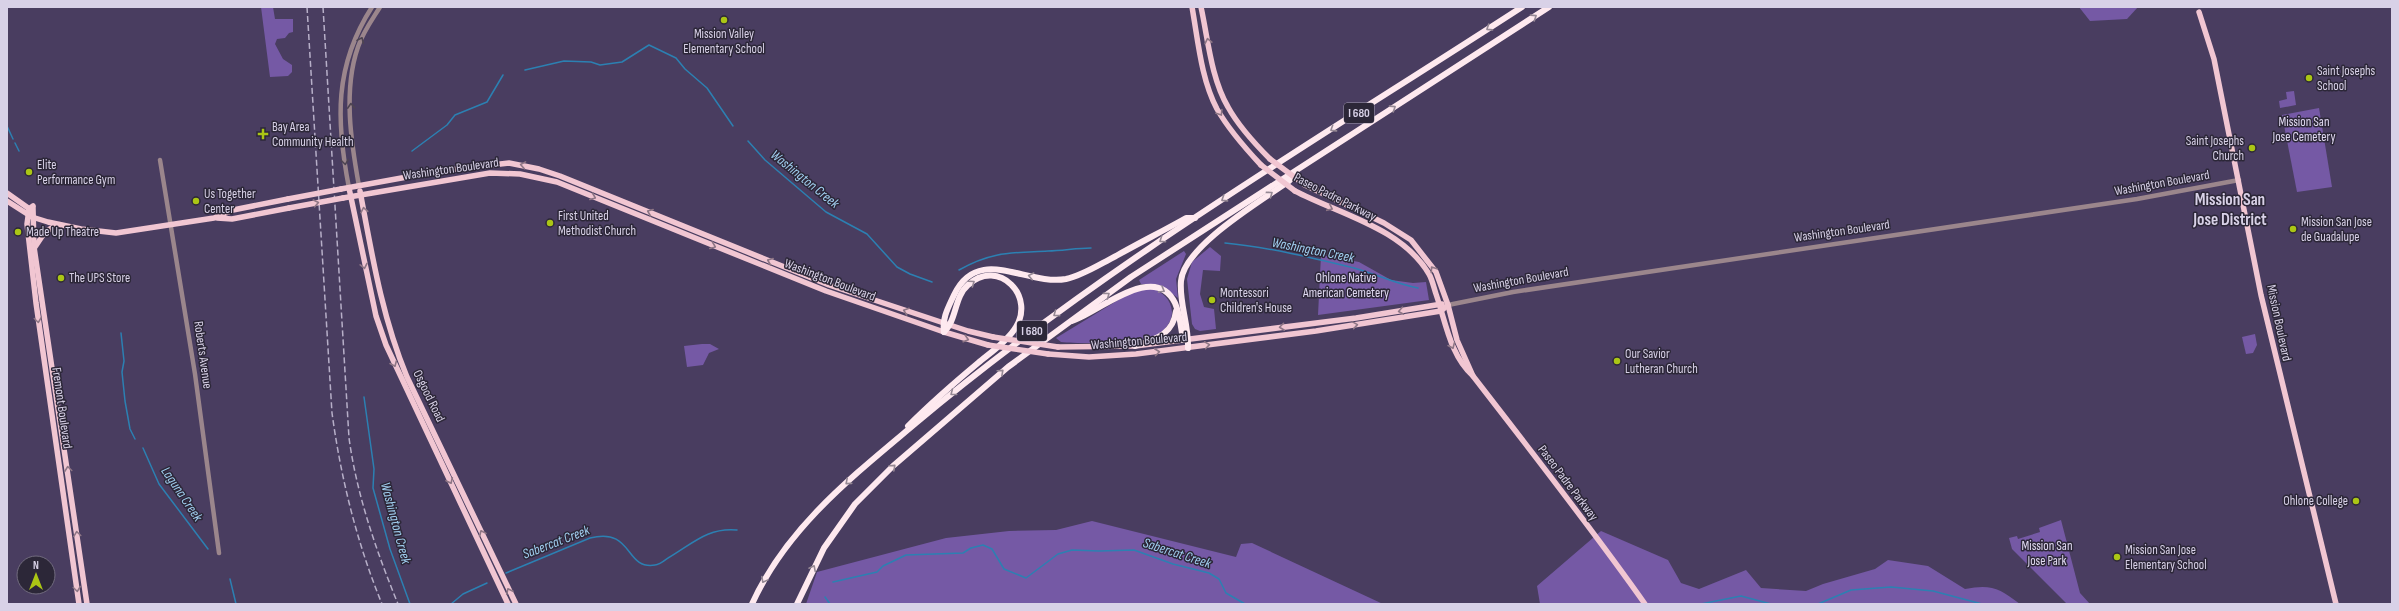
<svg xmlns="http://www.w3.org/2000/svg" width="2399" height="611" font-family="'Sofia Sans Condensed',sans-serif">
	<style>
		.green { fill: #7559a5 }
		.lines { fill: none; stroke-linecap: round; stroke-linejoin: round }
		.stream { stroke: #2c80b2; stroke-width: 1.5 }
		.minor { stroke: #9b868c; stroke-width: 4.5 }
		.major { stroke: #f1c6d2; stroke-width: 5.5 }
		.highway { stroke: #fee9ef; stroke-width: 6 }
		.rail { stroke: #b7afc8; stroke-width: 1.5; stroke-dasharray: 6 3; stroke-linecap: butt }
		.major-bridge { stroke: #f1c6d2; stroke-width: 5.5 }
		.oneway { stroke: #958894 }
		.oneway2 { stroke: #4d4451 }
		.oneway3 { stroke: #8e7685 }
		.poi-dot { fill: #abc615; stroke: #2c2738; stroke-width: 1.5 }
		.labels { text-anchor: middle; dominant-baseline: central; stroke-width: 3; stroke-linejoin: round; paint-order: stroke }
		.shield { fill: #2c2738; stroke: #a49eb2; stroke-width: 1 }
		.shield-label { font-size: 12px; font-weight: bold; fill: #d8d1e7 }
		.poi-label { font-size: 13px; fill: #d8d1e7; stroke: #2c2738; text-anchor: start }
		.park-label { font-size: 13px; fill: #e0d9f1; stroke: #2c2738 }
		.street-label { font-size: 13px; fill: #d8d1e7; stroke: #2c2738 }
		.water-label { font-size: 14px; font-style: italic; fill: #a1cff0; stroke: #2c2738 }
		.district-label { font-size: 17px; font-weight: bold; fill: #d8d1e7; stroke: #2c2738 }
	</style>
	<rect width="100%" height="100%" fill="#493d60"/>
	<g class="green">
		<path d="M261,7h12l2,12h18v13l-4,1 -4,5 -8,1 -2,5 8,15 9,6v7l-4,4 -18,1z"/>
		<path d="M2079,7h59l-11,12 -37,2z"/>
		<path d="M2294,91l2,14 -16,3 -1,-7 8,-2 -1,-7z"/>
		<path d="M2319,108l13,79 -35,5 -15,-77z"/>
		<path d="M1210,247l11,9 -1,15 -17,-1 -3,24 4,13 10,2 2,20 -16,2 -5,-2 -3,-5 -5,-45 5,-17z"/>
		<path d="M1184,251l2,3 -10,25 2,19 -18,-13 -19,-1 -2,-4z"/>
		<path d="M1321,255l38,7 32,18 22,3 13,-1 3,18 -111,15z"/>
		<path d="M1152,288c11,5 19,11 20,24 0,10 -8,20 -17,24 -16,8 -75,8 -94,6l-5,-4 77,-47z"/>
		<path d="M2255,334l2,11 -4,8 -7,1 -4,-17z"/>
		<path d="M702,344h8l9,5 -10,4 -6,12 -16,2 -3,-21z"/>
		<path d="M2061,520l19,73 10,11h-23l-55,-55 -3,-11 8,-2 1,3 22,-7 -1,-4z"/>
		<path d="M1092,521l144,36 5,-13 11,-1 131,61h-577l11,-32 129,-34 63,-7 47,-1z"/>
		<path d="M1601,531l67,29 13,23 18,6 47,-19 15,18 45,3 17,-7 52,-15 13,-9 40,6 37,23c26,-5 34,-1 55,15h-480l-3,-18z"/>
	</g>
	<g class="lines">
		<g class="stream">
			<path d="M525,70l39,-9 27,1 9,3 22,-3 27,-17 27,13 9,11 22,19 26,38"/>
			<path d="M7,126l6,13"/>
			<path d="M748,141l17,19 61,52 41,22 30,33 13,7 22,8"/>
			<path d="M15,143l4,8"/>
			<path d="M412,151l35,-26 8,-10 32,-13 16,-27"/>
			<path d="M1225,243c43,4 88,15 129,25 22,6 42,16 64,20"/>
			<path d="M959,270c33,-19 53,-17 89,-19 14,0 28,-3 43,-3"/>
			<path d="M121,333l3,28 -2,11 3,29 5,28 5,10"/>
			<path d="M364,397l10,72 -1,19 17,61 20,55"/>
			<path d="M143,448l16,36 49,65"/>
			<path d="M506,573l84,-35c44,-11 34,32 65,27 4,0 9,-4 13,-7 24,-14 40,-31 69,-28"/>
			<path d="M230,579l6,25"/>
			<path d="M833,582l44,-10 6,-6 23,-11 57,-2 8,-5 12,-3 9,4 12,20 22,9 32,-24 14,-4 27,1 35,-1 39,14 36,9 10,6 7,14 19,11"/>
			<path d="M825,597l5,7"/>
			<path d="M451,604l12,-10 24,-11"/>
			<path d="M1701,604l40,-8 30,8"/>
			<path d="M1818,604l33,-14 40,-3 42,4 49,13"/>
		</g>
		<g class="minor">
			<path d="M160,160l35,214 24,179"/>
			<path d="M359,186c-8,-44 -16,-96 -1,-139 5,-15 14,-27 22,-40"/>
			<path d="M349,188c-13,-67 -15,-122 23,-181"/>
			<path d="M1448,305l65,-13 624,-93 102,-19"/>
		</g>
		<g class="major">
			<path d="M1192,7c6,33 9,72 25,102 12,21 28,39 44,56"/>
			<path d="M1201,7c7,32 10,71 27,100 11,20 26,36 42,52"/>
			<path d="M2199,12l15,47 47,236 75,309"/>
			<path d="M1305,185l79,38 27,17 25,32 12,33 9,35 16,36"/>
			<path d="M349,188l27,128 10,29 122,259"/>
			<path d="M341,189l99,-18 69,-8 30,6 21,7 269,109 139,46 25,6"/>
			<path d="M360,191c12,64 22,126 47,186l109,227"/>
			<path d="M1295,191c44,23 107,37 134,83 3,5 5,14 7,20 10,29 14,61 37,82 58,75 117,150 172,228"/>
			<path d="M7,193l24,17"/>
			<path d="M343,198l147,-25 30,1 37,8 269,109 118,41 44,13"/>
			<path d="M7,201l25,16 16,5 33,7 35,4 98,-15 19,-8 55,-11"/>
			<path d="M33,206l-4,3 -2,15 9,79 43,301"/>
			<path d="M33,208l1,39 53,357"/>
			<path d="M217,218l15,1 57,-11"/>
			<path d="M35,247l10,-15 12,-7"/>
			<path d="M1058,347l77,-1 221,-28 86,-14"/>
			<path d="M1048,354l41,3 47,-3 180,-23 125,-20 7,-6"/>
		</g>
		<g class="highway">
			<path d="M1072,321c27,-9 83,-60 103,-18 5,11 6,25 8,37"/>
			<path d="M944,332c-2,-14 4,-24 10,-37 24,-51 72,-9 112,-16 18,-4 34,-15 50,-23 23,-13 47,-25 70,-38h9"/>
			<path d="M1135,346c20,-7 38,-11 41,-35"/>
			<path d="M1188,348c1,-23 -9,-45 -7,-67 3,-35 80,-80 108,-100l7,-8"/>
			<path d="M908,426c22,-22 46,-43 70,-63 12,-10 27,-20 36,-33 24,-33 -16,-73 -46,-45 -14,12 -11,35 -24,47"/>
			<path d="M752,604c35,-77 101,-128 164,-181 188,-158 401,-283 606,-416"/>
			<path d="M797,604l27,-56 31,-44 38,-38 115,-99 123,-90 418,-270"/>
		</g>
		<g class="rail">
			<path d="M307,7l25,406c9,66 25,130 50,191"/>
			<path d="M323,7l26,431c8,58 27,112 49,166"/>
		</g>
		<g class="major-bridge">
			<path d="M1270,159l35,26"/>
			<path d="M1261,165l34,26"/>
			<path d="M288,199l53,-10"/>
			<path d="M289,208l54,-10"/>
			<path d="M993,337l65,10"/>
			<path d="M988,345l60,9"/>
		</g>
	</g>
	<defs><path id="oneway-chevron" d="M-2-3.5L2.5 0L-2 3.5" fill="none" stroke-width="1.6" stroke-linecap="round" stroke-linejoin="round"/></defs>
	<g class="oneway">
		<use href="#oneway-chevron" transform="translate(1534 17) rotate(-33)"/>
		<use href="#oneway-chevron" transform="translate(1489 28) rotate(147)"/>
		<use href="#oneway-chevron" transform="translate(1393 108) rotate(-33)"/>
		<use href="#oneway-chevron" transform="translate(1333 129) rotate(147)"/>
		<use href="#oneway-chevron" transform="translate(1270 194) rotate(-36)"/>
		<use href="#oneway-chevron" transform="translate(1224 199) rotate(147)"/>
		<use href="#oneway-chevron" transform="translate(1162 240) rotate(146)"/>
		<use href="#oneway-chevron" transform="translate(1031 276) rotate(-167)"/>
		<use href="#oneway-chevron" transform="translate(972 283) rotate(-35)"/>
		<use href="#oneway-chevron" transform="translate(1162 290) rotate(30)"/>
		<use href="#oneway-chevron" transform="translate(1107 295) rotate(-36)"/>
		<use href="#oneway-chevron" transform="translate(1056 314) rotate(144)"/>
		<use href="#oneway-chevron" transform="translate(1001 372) rotate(-42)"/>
		<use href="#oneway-chevron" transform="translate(953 393) rotate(142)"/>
		<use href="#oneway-chevron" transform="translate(893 467) rotate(-42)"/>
		<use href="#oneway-chevron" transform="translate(848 482) rotate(139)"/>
		<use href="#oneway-chevron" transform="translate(813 568) rotate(-63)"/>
		<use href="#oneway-chevron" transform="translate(764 580) rotate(118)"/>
	</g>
	<g class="oneway2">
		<use href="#oneway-chevron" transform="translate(361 40) rotate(-66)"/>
		<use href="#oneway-chevron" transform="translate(351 106) rotate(-93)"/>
		<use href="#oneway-chevron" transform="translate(345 162) rotate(82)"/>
	</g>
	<g class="oneway3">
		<use href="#oneway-chevron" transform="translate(1208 41) rotate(-102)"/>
		<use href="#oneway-chevron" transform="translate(1220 113) rotate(58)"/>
		<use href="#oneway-chevron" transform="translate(523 165) rotate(-170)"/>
		<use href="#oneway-chevron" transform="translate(593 197) rotate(22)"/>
		<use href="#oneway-chevron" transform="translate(316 203) rotate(-11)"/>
		<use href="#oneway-chevron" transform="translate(1330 208) rotate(25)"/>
		<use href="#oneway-chevron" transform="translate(364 210) rotate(-101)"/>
		<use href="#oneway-chevron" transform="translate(650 212) rotate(-158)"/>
		<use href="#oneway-chevron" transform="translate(713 246) rotate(22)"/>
		<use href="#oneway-chevron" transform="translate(770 261) rotate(-158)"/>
		<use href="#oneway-chevron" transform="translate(364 266) rotate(78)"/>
		<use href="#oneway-chevron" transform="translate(1433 269) rotate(-124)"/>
		<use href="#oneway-chevron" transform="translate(906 311) rotate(-161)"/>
		<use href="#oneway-chevron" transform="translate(1401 311) rotate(170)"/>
		<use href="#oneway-chevron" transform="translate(38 320) rotate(82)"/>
		<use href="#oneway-chevron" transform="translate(1355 325) rotate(-9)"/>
		<use href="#oneway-chevron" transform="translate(1282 327) rotate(173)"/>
		<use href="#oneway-chevron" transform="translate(966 339) rotate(16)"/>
		<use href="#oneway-chevron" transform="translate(1207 345) rotate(-8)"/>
		<use href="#oneway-chevron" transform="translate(1452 346) rotate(67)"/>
		<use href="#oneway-chevron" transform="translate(1157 352) rotate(-7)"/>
		<use href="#oneway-chevron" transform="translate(394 364) rotate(67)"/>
		<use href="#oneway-chevron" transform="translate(68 469) rotate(-98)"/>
		<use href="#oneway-chevron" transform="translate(450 481) rotate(65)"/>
		<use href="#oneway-chevron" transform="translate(482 533) rotate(-114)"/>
		<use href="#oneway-chevron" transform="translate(77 534) rotate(-98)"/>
		<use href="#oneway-chevron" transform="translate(77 589) rotate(82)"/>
		<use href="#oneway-chevron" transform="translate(509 591) rotate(-116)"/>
	</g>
	<g class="poi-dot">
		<circle cx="724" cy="20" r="4"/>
		<circle cx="2309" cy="78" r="4"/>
		<path d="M261 128h4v4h4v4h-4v4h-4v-4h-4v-4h4z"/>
		<circle cx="2252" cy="148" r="4"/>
		<circle cx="29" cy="172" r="4"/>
		<circle cx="196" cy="201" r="4"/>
		<circle cx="550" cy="223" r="4"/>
		<circle cx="2293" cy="229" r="4"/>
		<circle cx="18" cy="232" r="4"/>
		<circle cx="61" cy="278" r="4"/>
		<circle cx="1212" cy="300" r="4"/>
		<circle cx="1617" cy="361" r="4"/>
		<circle cx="2356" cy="501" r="4"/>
		<circle cx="2117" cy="557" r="4"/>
	</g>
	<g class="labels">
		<g class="shield">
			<rect x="1344" y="103" width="30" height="20" rx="3"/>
			<rect x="1017" y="321" width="30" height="20" rx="3"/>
		</g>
		<g class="shield-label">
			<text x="1359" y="113">I 680</text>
			<text x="1032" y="331">I 680</text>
		</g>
		<g class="poi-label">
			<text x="724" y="34" text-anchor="middle">Mission Valley<tspan x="724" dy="15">Elementary School</tspan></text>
			<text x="2317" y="71">Saint Josephs<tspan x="2317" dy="15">School</tspan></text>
			<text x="272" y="127">Bay Area<tspan x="272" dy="15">Community Health</tspan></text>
			<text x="2244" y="141" text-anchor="end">Saint Josephs<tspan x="2244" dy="15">Church</tspan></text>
			<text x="37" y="165">Elite<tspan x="37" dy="15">Performance Gym</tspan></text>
			<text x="204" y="194">Us Together<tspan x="204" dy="15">Center</tspan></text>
			<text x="558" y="216">First United<tspan x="558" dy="15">Methodist Church</tspan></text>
			<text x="2301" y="222">Mission San Jose<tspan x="2301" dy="15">de Guadalupe</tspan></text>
			<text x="26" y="232">Made Up Theatre</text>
			<text x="69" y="278">The UPS Store</text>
			<text x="1220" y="293">Montessori<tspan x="1220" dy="15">Children's House</tspan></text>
			<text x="1625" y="354">Our Savior<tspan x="1625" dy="15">Lutheran Church</tspan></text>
			<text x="2348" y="501" text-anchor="end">Ohlone College</text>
			<text x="2125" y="550">Mission San Jose<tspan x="2125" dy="15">Elementary School</tspan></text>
		</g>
		<g class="park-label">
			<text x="2304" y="122">Mission San<tspan x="2304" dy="15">Jose Cemetery</tspan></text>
			<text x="1346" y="278">Ohlone Native<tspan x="1346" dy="15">American Cemetery</tspan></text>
			<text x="2047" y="546">Mission San<tspan x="2047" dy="15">Jose Park</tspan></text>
		</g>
		<g class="street-label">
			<text transform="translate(451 169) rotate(-8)">Washington Boulevard</text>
			<text transform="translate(2162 183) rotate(-10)">Washington Boulevard</text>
			<text transform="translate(1335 197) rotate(27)">Paseo Padre Parkway</text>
			<text transform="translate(1842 231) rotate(-8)">Washington Boulevard</text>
			<text transform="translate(830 280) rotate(21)">Washington Boulevard</text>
			<text transform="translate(1521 280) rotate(-10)">Washington Boulevard</text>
			<text transform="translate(2279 323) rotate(78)">Mission Boulevard</text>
			<text transform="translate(1139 341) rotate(-5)">Washington Boulevard</text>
			<text transform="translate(203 355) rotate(82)">Roberts Avenue</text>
			<text transform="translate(429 396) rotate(64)">Osgood Road</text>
			<text transform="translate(62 408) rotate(82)">Fremont Boulevard</text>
			<text transform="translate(1568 483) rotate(53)">Paseo Padre Parkway</text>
		</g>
		<g class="water-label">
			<text transform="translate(805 179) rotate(39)">Washington Creek</text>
			<text transform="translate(1313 250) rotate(11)">Washington Creek</text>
			<text transform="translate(182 494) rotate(56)">Laguna Creek</text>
			<text transform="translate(396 523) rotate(75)">Washington Creek</text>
			<text transform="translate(556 542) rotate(-21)">Sabercat Creek</text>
			<text transform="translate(1177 553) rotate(18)">Sabercat Creek</text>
		</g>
		<g class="district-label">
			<text x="2230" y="200">Mission San<tspan x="2230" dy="20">Jose District</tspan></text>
		</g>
	</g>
	<rect width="2399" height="611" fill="none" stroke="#d8d1e7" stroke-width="16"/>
	<g transform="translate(36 575)"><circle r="19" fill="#2c2738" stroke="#716b7e"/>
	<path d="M0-3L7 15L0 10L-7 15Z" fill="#abc615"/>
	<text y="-6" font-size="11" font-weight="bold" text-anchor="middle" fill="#d8d1e7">N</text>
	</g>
</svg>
